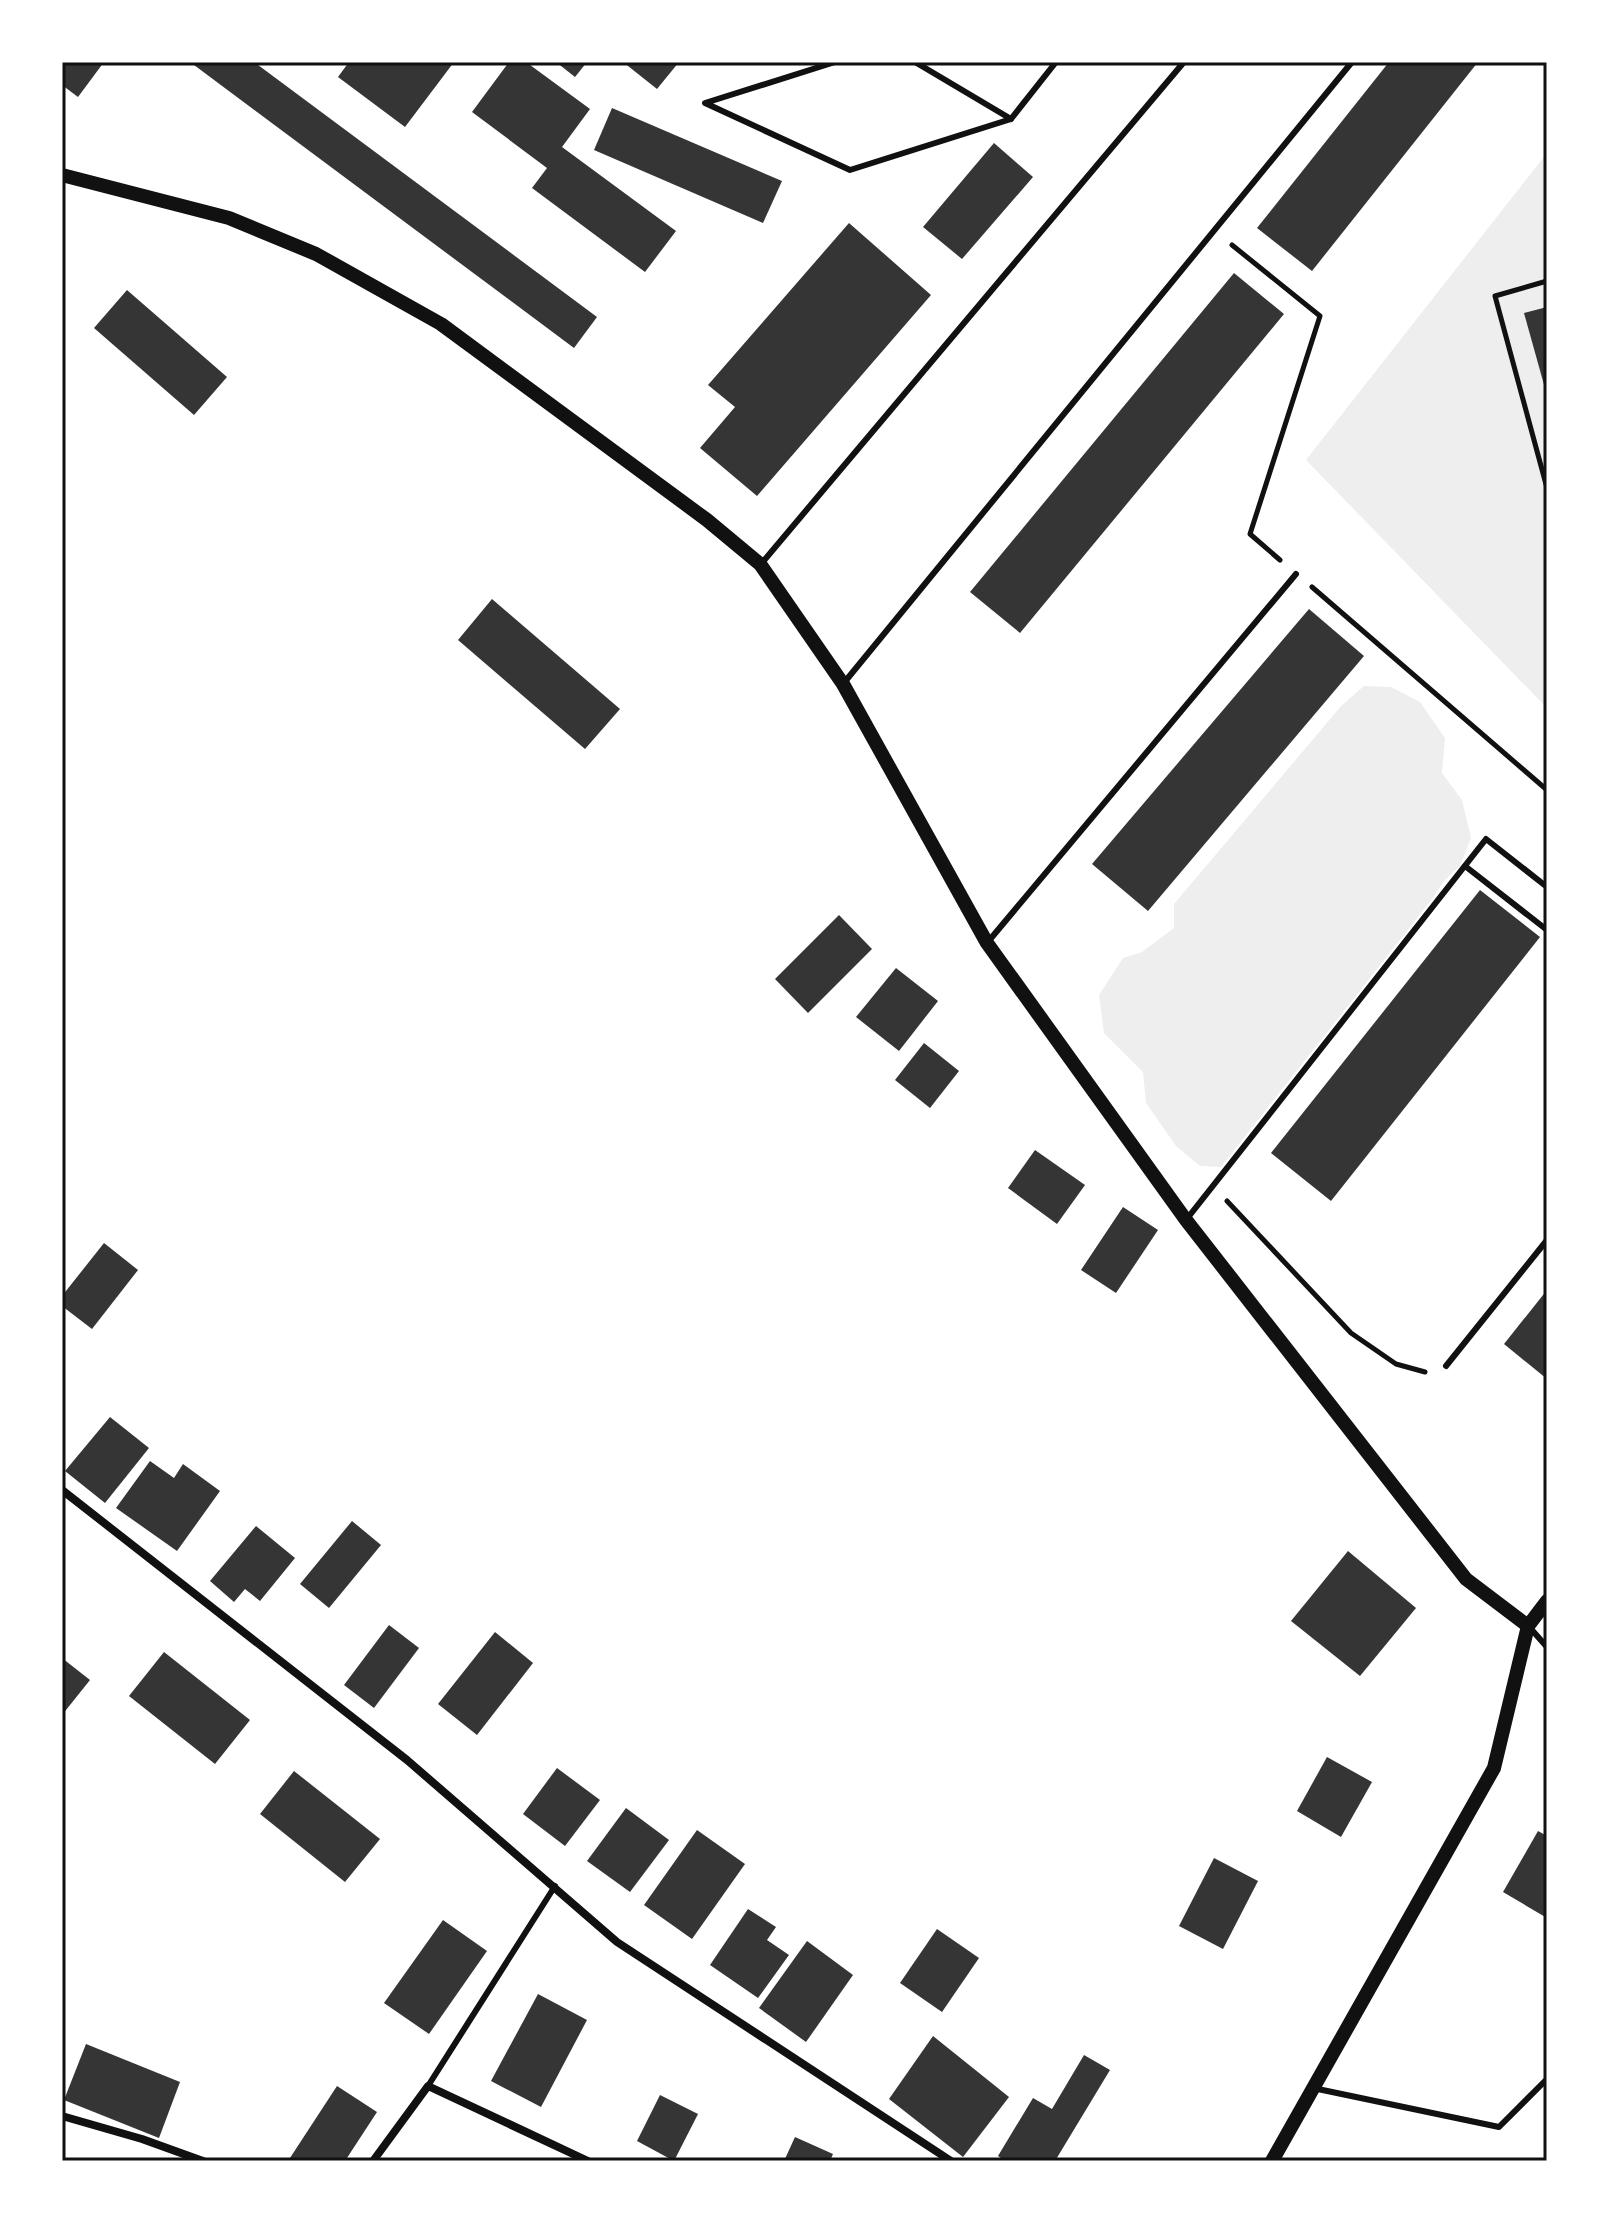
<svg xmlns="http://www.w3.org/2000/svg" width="1609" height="2223" font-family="Ubuntu,sans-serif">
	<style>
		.green { fill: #eee }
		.building { fill: #353535 }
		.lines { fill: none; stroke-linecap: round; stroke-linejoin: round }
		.path { stroke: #111; stroke-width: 5 }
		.service { stroke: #111; stroke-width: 6 }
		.minor { stroke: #111; stroke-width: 8 }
		.tertiary { stroke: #111; stroke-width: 14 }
		.neatline { fill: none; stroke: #111; stroke-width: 3 }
	</style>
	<rect width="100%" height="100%" fill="#fff"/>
	<g class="green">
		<path d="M1547,153v555l-241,-248z"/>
		<path d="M1364,686l27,1 29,15 25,36 -3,35 20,27 9,38 -11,28 -17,16 -10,16 -212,269 -21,-1 -24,-20 -30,-43 -3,-31 -39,-39 -5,-38 24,-37 19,-6 32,-24v-24l168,-199z"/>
	</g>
	<g class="building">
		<path d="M62,62h42l-26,35 -16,-12z"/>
		<path d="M190,62h64l343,255 -23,31z"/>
		<path d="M349,62h105l-49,65 -67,-50z"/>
		<path d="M509,62h17l64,47 -28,38 114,84 -31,41 -113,-84 15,-20 -75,-56z"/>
		<path d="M556,62h31l-12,15z"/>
		<path d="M623,62h56l-22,27z"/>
		<path d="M1389,62h89l-166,209 -55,-43z"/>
		<path d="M612,108l170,73 -19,42 -169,-73z"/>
		<path d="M994,143l39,34 -71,82 -39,-32z"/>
		<path d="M849,223l82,72 -174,201 -57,-48 35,-41 -27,-22z"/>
		<path d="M1234,273l50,41 -264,319 -50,-41z"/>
		<path d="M127,290l100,87 -33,38 -100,-87z"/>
		<path d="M1547,307v85h-1l-22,-79z"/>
		<path d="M492,599l128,110 -35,40 -127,-109z"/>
		<path d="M1309,609l55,47 -216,255 -56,-47z"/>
		<path d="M1480,890l60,47 -209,264 -60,-48z"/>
		<path d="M839,915l33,34 -64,64 -33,-34z"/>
		<path d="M896,968l42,33 -39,50 -43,-34z"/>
		<path d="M924,1043l35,28 -29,37 -35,-28z"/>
		<path d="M1035,1150l50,35 -28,39 -49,-36z"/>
		<path d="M1123,1207l35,23 -42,63 -35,-23z"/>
		<path d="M104,1243l34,27 -46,59 -30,-23v-10z"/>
		<path d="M1547,1290v89l-43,-35z"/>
		<path d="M110,1417l39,31 -44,55 -40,-32z"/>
		<path d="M150,1461l24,17 9,-14 37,27 -43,60 -61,-43z"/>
		<path d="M352,1521l29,24 -52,63 -29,-24z"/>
		<path d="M256,1526l39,32 -35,43 -15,-12 -11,13 -24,-21z"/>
		<path d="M1348,1551l68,57 -56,68 -69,-55z"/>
		<path d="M389,1625l30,23 -45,60 -30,-23z"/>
		<path d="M495,1632l38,31 -56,72 -39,-31z"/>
		<path d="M164,1652l86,68 -35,44 -86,-68z"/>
		<path d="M62,1658l28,22 -28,35z"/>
		<path d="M1327,1757l45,25 -31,55 -44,-26z"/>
		<path d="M557,1768l43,32 -35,46 -42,-32z"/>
		<path d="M294,1771l86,68 -35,43 -85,-68z"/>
		<path d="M626,1808l43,32 -39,52 -43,-31z"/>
		<path d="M697,1830l48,34 -53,75 -48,-34z"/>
		<path d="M1538,1831l9,5v82l-44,-26z"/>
		<path d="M1214,1858l44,23 -35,68 -44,-23z"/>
		<path d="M748,1909l28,18 -9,13 22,15 -31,43 -48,-33z"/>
		<path d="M443,1920l44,31 -58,83 -45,-31z"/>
		<path d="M937,1929l42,29 -37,54 -42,-29z"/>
		<path d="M807,1941l46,34 -47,67 -47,-34z"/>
		<path d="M538,1994l49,26 -46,87 -50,-26z"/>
		<path d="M933,2036l76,61 -46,60 -74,-58z"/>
		<path d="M86,2044l94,38 -21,56 -95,-38z"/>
		<path d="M1084,2055l26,15 -55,91h-50l-7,-5 35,-58 19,11z"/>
		<path d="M337,2086l40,26 -32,49h-57z"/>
		<path d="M660,2095l38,19 -24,47 -37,-20z"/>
		<path d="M795,2137l38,17 -3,7h-46z"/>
	</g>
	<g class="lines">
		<g class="path">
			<path d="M1232,245l88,71 -70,218 30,26"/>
			<path d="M1547,281l-52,15 52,192"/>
			<path d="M1312,587l235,203"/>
			<path d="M1227,1201l124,132 45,31 29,8"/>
		</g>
		<g class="service">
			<path d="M835,62l-130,41 145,67 161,-51 45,-57"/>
			<path d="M915,62l96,57"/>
			<path d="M761,564l423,-502"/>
			<path d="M843,684l509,-622"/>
			<path d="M1465,866l82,64"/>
			<path d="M987,943l309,-369"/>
			<path d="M1186,1220l300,-381 61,48"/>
			<path d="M1446,1366l101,-126"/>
			<path d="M1531,1629l16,18"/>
			<path d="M428,2086l127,-200"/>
			<path d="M1313,2088l186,39 48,-48"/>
		</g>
		<g class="minor">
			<path d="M62,1490l345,270 210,182 334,219"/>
			<path d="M62,2116l80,23 61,22"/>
			<path d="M373,2161l55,-75 160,75"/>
		</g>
		<g class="tertiary">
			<path d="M62,175l167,43 87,36 125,70 266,196 53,44 83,120 144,259 199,277 280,359 62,47"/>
			<path d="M1272,2161l222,-393 34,-142 19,-25"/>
		</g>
	</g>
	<rect width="1609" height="2223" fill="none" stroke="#ffffff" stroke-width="128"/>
	<rect x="64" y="64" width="1481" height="2095" class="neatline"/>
</svg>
